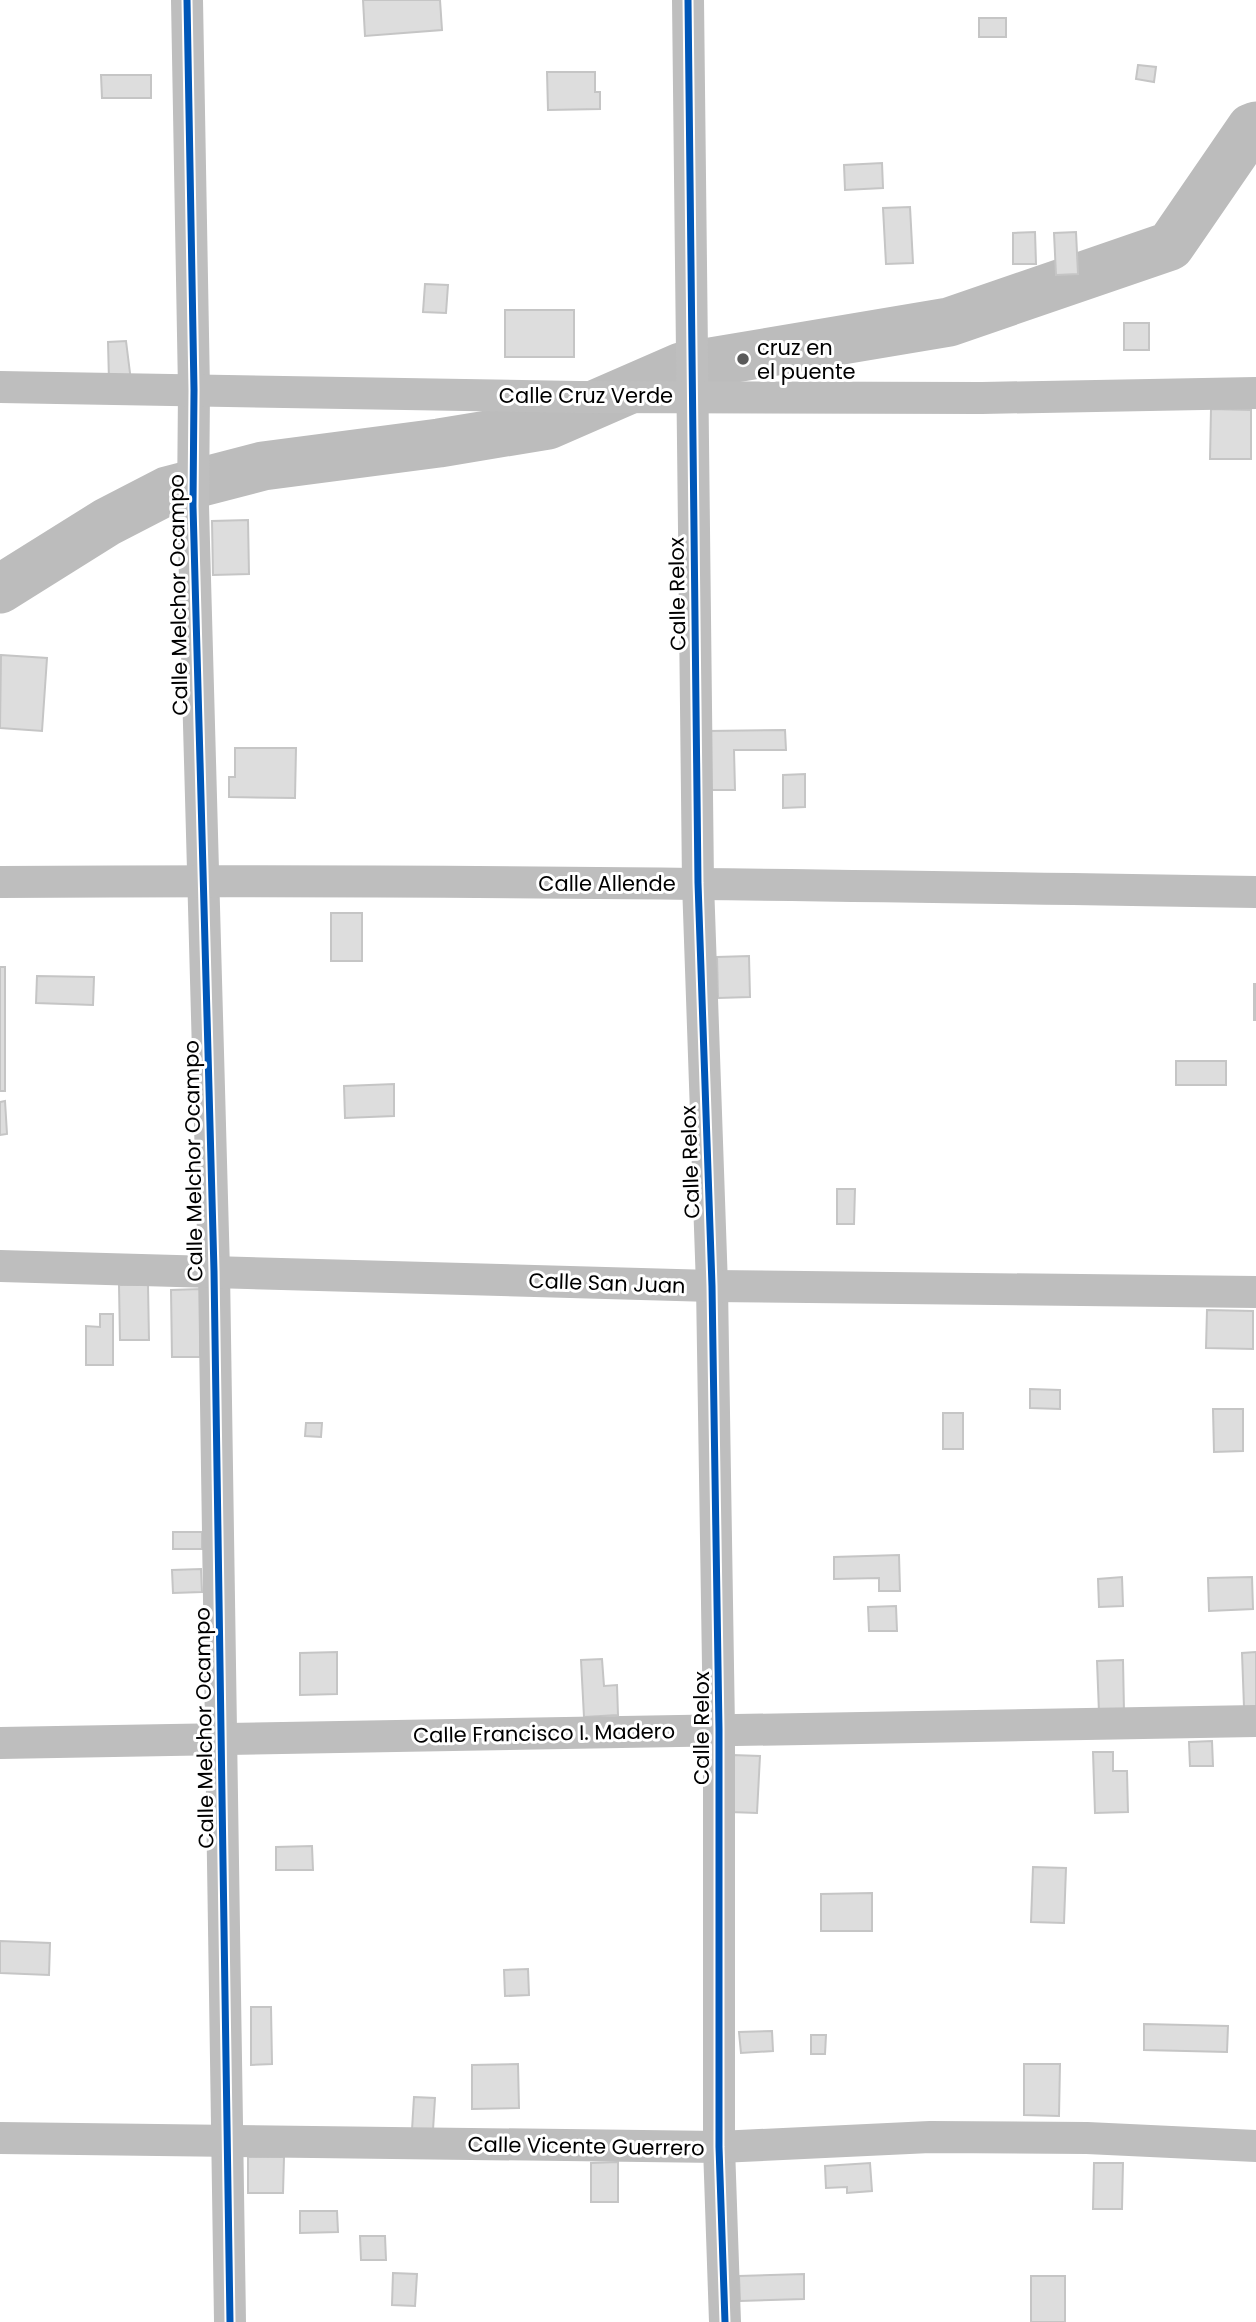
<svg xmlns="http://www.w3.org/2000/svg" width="1256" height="2322" font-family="Poppins,sans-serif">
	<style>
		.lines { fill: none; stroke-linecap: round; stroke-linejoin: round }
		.river { stroke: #bcbcbc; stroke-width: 49 }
		.building { fill: #ddd; stroke: #c5c5c5; stroke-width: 2 }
		.minor { stroke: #bebebe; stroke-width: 32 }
		.cycleway-casing { stroke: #fff; stroke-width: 11 }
		.cycleway { stroke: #0057b8; stroke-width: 7 }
		.poi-dot { fill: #595959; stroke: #fff; stroke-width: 2.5 }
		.labels { text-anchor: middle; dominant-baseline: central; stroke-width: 6; stroke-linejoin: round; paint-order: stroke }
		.poi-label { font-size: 21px; fill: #000; stroke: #fff; text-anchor: start }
		.street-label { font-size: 21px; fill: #000; stroke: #fff }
	</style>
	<rect width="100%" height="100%" fill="#fff"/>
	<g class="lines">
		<path class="river" d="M0,589l107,-67 60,-31 96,-25 176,-23 109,-18 133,-58 268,-45 221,-76 81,-118 5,-2"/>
	</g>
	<g class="building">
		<path d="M363,0h77l2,30 -77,6z"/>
		<rect x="979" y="18" width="27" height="19"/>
		<path d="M1138,65l18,2 -2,15 -18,-3z"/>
		<path d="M547,72h48v20h5v17l-52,1z"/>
		<path d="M101,75h50v23h-49z"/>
		<path d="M882,163l1,25 -38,2 -1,-25z"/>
		<path d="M910,207l3,56 -27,1 -3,-56z"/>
		<path d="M1035,232l1,32h-23v-31z"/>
		<path d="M1076,232l2,42 -22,1 -2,-42z"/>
		<path d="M425,284l23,1 -2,28 -23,-1z"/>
		<rect x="505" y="310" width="69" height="47"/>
		<rect x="1124" y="323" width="25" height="27"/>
		<path d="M126,341l5,40h-22l-1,-39z"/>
		<path d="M1211,409l40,1v49h-41z"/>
		<path d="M248,520l1,54 -36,1 -1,-54z"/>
		<path d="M1,655l46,3 -5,73 -42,-3z"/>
		<path d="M785,730l1,20h-52l1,40h-26l-1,-59z"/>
		<path d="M235,748h61l-1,50 -66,-1v-20h6z"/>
		<path d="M805,774v33l-22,1v-33z"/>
		<rect x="331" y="913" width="31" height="48"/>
		<path d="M749,956l1,41 -32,1 -1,-41z"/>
		<rect x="0" y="967" width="5" height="124"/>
		<path d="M37,976l57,1 -1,28 -57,-2z"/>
		<rect x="1254" y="984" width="2" height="36"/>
		<rect x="1176" y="1061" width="50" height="24"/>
		<path d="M394,1084v32l-49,2 -1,-32z"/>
		<path d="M5,1101l2,33 -7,1v-33z"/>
		<path d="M837,1189h18l-1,35h-17z"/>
		<path d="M119,1285h29l1,55h-29z"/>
		<path d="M200,1289v68h-28l-1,-67z"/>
		<path d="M1207,1310l46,1v38l-47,-1z"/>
		<path d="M100,1314h13v51h-27v-39l14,1z"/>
		<path d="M1030,1389l30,1v19l-30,-1z"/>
		<path d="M1213,1409h30v42l-29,1z"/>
		<rect x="943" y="1413" width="20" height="36"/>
		<path d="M306,1423h16l-1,14 -16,-1z"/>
		<rect x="173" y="1532" width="29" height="17"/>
		<path d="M899,1555l1,36h-21v-13l-45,1v-22z"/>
		<path d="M201,1569l1,23 -29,1 -1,-23z"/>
		<path d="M1122,1577l1,29 -24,1 -1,-28z"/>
		<path d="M1252,1577l1,32 -44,2 -1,-33z"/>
		<path d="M896,1606l1,25h-28l-1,-24z"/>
		<path d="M337,1652v42l-37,1v-42z"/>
		<path d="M1256,1652v55h-12l-2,-54z"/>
		<path d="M602,1659l2,27 13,-1 1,30 -34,2 -3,-57z"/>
		<path d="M1123,1660l1,52 -25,1 -2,-52z"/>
		<path d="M1212,1741l1,25h-23l-1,-24z"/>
		<path d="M1093,1752h20v19h14l1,41 -33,1z"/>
		<path d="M732,1755l28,1 -3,57 -27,-1z"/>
		<path d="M312,1846l1,24h-37v-23z"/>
		<path d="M1033,1867l33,1 -2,55 -33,-1z"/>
		<path d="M872,1893v38h-51v-37z"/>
		<path d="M0,1941l50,2 -1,32 -49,-2z"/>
		<path d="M528,1969l1,26 -24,1 -1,-26z"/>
		<path d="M251,2007h20l1,57 -21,1z"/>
		<path d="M1144,2024l84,2 -1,26 -83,-2z"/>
		<path d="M772,2031l1,20 -32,2 -2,-21z"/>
		<path d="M811,2035h15l-1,19h-14z"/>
		<path d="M518,2064l1,44 -47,1v-44z"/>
		<path d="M1024,2064h36l-1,52 -35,-1z"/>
		<path d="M414,2097l21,1 -2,32h-21z"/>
		<path d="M248,2157h36l-1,36h-35z"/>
		<path d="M618,2162v40h-27v-39z"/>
		<path d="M870,2163l2,28 -25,2v-6l-21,1 -1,-22z"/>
		<path d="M1094,2163h29l-1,46h-29z"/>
		<path d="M300,2211h37l1,21 -38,1z"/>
		<path d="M360,2236h25l1,24h-25z"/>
		<path d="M393,2273l24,1 -2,32 -23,-1z"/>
		<path d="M804,2274v25l-64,2 -1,-25z"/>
		<rect x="1031" y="2276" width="34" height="46"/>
	</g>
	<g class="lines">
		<g class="minor">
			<path d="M187,0l7,390 -1,116 21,765 16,1051"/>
			<path d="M688,0l10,883 14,403 7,443v418l6,175"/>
			<path d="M0,387l579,10 403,1 274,-5"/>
			<path d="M0,882c419,-3 837,3 1256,10"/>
			<path d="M0,1266l712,20 544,6"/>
			<path d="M0,1743l1256,-22"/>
			<path d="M0,2138l719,9 211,-10 157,1 169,8"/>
		</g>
		<g class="cycleway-casing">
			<g id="cycleway">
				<path d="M187,0l7,390 -1,116 21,765 16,1051"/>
				<path d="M688,0l10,883 14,403 7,443v418l6,175"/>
			</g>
		</g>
		<use href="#cycleway" class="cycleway"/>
	</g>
	<circle class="poi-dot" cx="743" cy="359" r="7"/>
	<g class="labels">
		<g class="poi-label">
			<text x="757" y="347">cruz en<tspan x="757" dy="24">el puente</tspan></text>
		</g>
		<g class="street-label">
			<text x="586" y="395">Calle Cruz Verde</text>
			<text transform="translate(677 594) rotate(-91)">Calle Relox</text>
			<text transform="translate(178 595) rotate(-91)">Calle Melchor Ocampo</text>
			<text x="607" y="883">Calle Allende</text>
			<text transform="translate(193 1161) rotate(-91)">Calle Melchor Ocampo</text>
			<text transform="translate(690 1162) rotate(-92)">Calle Relox</text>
			<text transform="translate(607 1283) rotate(2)">Calle San Juan</text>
			<text transform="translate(204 1728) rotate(-91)">Calle Melchor Ocampo</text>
			<text transform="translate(701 1728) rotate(-90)">Calle Relox</text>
			<text transform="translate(544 1733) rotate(-1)">Calle Francisco I. Madero</text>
			<text transform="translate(586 2146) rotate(1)">Calle Vicente Guerrero</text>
		</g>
	</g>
</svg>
